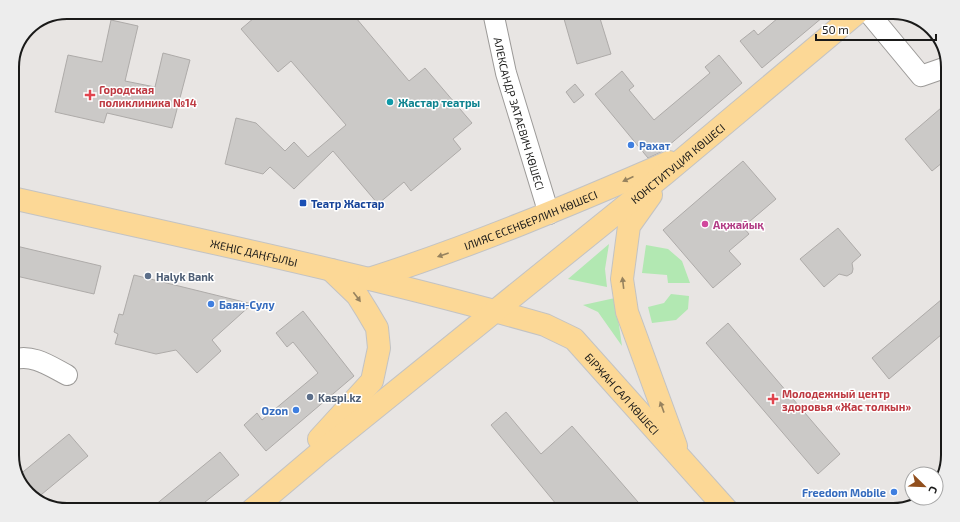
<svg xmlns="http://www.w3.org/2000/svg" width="960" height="522" font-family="'Exo 2',sans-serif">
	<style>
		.green { fill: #b2e8b2 }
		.building { fill: #cbc9c7; stroke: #aeaba9 }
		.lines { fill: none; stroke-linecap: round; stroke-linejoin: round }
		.minor-casing { stroke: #9c9a98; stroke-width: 22 }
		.major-casing { stroke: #c3c3c3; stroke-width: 24 }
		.minor { stroke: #fff; stroke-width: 20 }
		.major { stroke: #fcd896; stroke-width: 22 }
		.oneway { fill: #96825e }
		.health-dot { fill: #e0444e; stroke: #fff; stroke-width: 1.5 }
		.culture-dot { fill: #0f9aa8; stroke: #fff; stroke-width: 1.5 }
		.shop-dot { fill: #3f7fe0; stroke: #fff; stroke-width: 1.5 }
		.transit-dot { fill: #1a4fb4; stroke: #fff; stroke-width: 1.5 }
		.hotel-dot { fill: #d1479c; stroke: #fff; stroke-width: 1.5 }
		.service-dot { fill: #5c6f8a; stroke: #fff; stroke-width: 1.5 }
		.labels { text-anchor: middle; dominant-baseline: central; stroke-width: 3; stroke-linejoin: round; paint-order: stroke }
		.health-label { font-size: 11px; font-weight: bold; fill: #be3a42; stroke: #fff; text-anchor: start }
		.culture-label { font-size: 11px; font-weight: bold; fill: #0d838f; stroke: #fff; text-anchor: start }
		.street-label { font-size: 11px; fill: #1a1a19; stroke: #fff }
		.shop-label { font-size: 11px; font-weight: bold; fill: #366cbe; stroke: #fff; text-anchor: start }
		.transit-label { font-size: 11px; font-weight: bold; fill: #164399; stroke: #fff; text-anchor: start }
		.hotel-label { font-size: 11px; font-weight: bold; fill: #b23c85; stroke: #fff; text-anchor: start }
		.service-label { font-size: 11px; font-weight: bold; fill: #4e5e75; stroke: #fff; text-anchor: start }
		.rim { fill: none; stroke: #1a1a19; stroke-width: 2 }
	</style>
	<rect width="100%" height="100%" fill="#e8e5e3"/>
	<g class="green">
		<path d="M609,244l-4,25 2,18 -39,-8z"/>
		<path d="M646,245l22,4 14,12 8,22h-22l-1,-8 -25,-2z"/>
		<path d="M671,294l18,2 -1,13 -12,11 -24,3 -4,-16 16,-4z"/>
		<path d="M615,298l7,48 -24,-34 -15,-7z"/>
	</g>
	<g class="building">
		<path d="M261,12h90l58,69 16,-13 47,55 -19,16 8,10 -50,42 -7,-9 -26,22 -45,-53 -39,38 -24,-22 -7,7 -38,-10 11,-46 20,5 29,28 9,-9 14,15 38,-32 -55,-64 -13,11 -37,-43z"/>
		<path d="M562,12h36l13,42 -34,10z"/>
		<path d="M785,12h44l-67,56 -22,-27 14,-11 4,5z"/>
		<path d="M111,20l27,6 -13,55 30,6 8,-34 27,7 -18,68 -65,-15 -3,10 -49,-11 13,-57 34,7z"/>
		<path d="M719,55l23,28 -81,69 -13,6 -53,-64 27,-23 12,15 -5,4 25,30 56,-47 -5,-6z"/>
		<path d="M575,84l9,11 -10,8 -8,-11z"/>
		<path d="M948,102v56l-16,13 -27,-32z"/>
		<path d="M743,161l33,38 -33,28 6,7 -20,17 12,13 -28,24 -50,-58z"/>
		<path d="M838,228l23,27 -9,8 1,6 -1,4 -5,3 -8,-2 -15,13 -24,-28z"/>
		<path d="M12,245l89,21 -7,28 -82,-19z"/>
		<path d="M134,275l118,29 -40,36 9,11 -24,22 -21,-23 -20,4 -41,-10 3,-10 -4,-2 5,-18 4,1z"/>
		<path d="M948,294v35l-59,50 -17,-21z"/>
		<path d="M303,311l51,65 -88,75 -22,-26 13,-12 5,7 56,-47 -25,-31 -6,5 -11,-14z"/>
		<path d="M728,323l112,131 -22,20 -112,-131z"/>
		<path d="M506,412l35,42 31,-28 73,84h-84l-70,-85z"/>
		<path d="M69,434l19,22 -52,43 -15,-14 -3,-9z"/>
		<path d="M220,452l19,23 -44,35h-46z"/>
	</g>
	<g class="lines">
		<g class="minor-casing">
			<g id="minor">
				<path id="s1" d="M493,12l13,61 43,141"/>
				<path d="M868,12l53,64 23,-8h4"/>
				<path d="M12,360c20,-7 38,6 55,15"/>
			</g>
		</g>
		<g class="major-casing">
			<g id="major">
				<path d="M651,195l-22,31 -7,53 5,33 49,134"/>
				<path id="s2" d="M12,198c178,40 357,77 533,127l29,14 153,171"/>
				<path id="s3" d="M369,279c103,-33 201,-74 300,-117"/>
				<path d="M319,439l53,-58 7,-33 -2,-20 -10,-17 -10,-16 -26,-25"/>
				<path id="s4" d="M252,510l65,-55 349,-282 192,-161"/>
			</g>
		</g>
		<use href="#minor" class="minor"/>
		<use href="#major" class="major"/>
	</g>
	<defs><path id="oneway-solid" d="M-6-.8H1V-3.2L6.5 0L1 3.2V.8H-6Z"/></defs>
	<g class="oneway">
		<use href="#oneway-solid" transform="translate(628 179) rotate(156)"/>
		<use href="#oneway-solid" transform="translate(443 255) rotate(161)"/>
		<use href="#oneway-solid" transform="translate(623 283) rotate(-97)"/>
		<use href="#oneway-solid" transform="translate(357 297) rotate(53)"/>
		<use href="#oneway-solid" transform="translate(662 407) rotate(-110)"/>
	</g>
	<g class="health-dot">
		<path d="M88 89h4v4h4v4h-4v4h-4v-4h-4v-4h4z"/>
		<path d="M771 393h4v4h4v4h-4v4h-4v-4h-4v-4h4z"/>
	</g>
	<circle class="culture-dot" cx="390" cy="102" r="4"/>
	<g class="shop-dot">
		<circle cx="631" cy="145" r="4"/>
		<circle cx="211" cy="304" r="4"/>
		<circle cx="296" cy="410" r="4"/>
		<circle cx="894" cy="492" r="4"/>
	</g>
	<rect class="transit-dot" x="299" y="199" width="8" height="8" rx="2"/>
	<circle class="hotel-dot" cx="705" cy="224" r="4"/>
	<g class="service-dot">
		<circle cx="148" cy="276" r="4"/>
		<circle cx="310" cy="397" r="4"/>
	</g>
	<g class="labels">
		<g class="health-label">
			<text x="99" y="89">Городская<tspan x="99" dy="13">поликлиника №14</tspan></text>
			<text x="782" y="393">Молодежный центр<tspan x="782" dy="13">здоровья «Жас толкын»</tspan></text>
		</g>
		<g class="culture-label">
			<text x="398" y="102">Жастар театры</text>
		</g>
		<g class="street-label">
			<text stroke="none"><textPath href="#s1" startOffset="105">АЛЕКСАНДР ЗАТАЕВИЧ КӨШЕСІ</textPath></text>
			<text stroke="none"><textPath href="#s4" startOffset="549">КОНСТИТУЦИЯ КӨШЕСІ</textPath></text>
			<text stroke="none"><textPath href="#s3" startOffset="172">ІЛИЯС ЕСЕНБЕРЛИН КӨШЕСІ</textPath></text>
			<text stroke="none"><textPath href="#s2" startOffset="248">ЖЕҢІС ДАҢҒЫЛЫ</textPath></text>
			<text stroke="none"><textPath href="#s2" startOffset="653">БІРЖАН САЛ КӨШЕСІ</textPath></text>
		</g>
		<g class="shop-label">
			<text x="639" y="145">Рахат</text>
			<text x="219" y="304">Баян-Сулу</text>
			<text x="288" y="410" text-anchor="end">Ozon</text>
			<text x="886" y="492" text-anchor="end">Freedom Mobile</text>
		</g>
		<g class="transit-label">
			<text x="311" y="203">Театр Жастар</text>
		</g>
		<g class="hotel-label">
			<text x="713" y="224">Ақжайық</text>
		</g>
		<g class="service-label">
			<text x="156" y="276">Halyk Bank</text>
			<text x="318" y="397">Kaspi.kz</text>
		</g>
	</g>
	<path d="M0 0H960V522H0ZM67 19H893A48 48 0 0 1 941 67V455A48 48 0 0 1 893 503H67A48 48 0 0 1 19 455V67A48 48 0 0 1 67 19Z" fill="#ededed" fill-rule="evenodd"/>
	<path class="rim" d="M67 19H893A48 48 0 0 1 941 67V455A48 48 0 0 1 893 503H67A48 48 0 0 1 19 455V67A48 48 0 0 1 67 19Z"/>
	<g transform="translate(924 486) rotate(113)"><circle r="19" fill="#ffffff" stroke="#a3a3a3"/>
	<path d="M0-3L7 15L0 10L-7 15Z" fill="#914f1d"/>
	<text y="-6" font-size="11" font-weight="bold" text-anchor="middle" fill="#1a1a19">С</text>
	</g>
	<path d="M816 34v6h120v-6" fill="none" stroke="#1a1a19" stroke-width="2"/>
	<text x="822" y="34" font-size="12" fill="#1a1a19" stroke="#ffffff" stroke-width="3" paint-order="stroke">50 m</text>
</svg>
